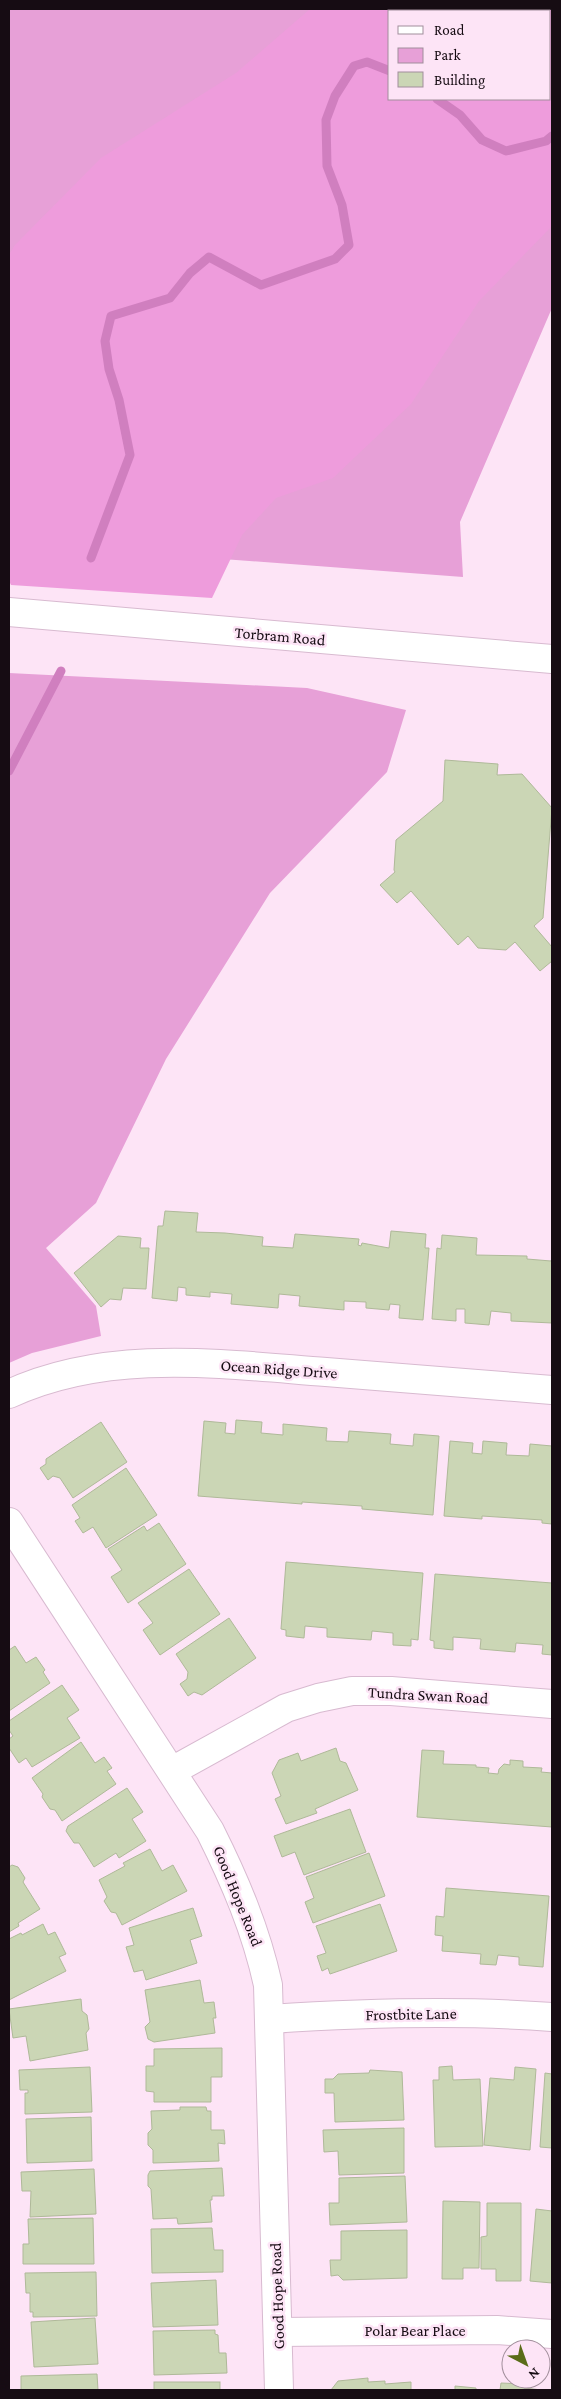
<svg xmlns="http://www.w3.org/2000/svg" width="561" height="2399" font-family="'Crimson Pro',serif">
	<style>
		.green { fill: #e7a0d7; fill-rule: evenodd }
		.forest { fill: #ee9cdc; fill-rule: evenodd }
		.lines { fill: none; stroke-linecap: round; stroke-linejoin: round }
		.stream { stroke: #d07fbf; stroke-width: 9 }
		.building { fill: #cbd6b5; stroke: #afb999 }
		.minor-casing { stroke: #d8bad0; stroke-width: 30 }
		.major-casing { stroke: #d8bad0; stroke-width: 30 }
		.minor { stroke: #fff; stroke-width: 28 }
		.major { stroke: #fff; stroke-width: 28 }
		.labels { text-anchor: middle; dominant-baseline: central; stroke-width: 5; stroke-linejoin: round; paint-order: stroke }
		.street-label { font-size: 16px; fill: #160c13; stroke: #fde4f6 }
	</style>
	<rect width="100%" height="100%" fill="#fde4f6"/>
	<g class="green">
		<path d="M9,9h543v299l-92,214 3,55 -454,-34zM390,11h160v88h-160z"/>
		<path d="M9,673l298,15 99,22 -19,62 -117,121 -104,166 -70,144 -50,45 50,58 5,30 -69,17 -23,10z"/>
	</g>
	<path class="forest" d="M310,9h242v217l-73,75 -68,103 -78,74 -57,20 -34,37 -30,63 -201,-13 -2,-4v-326l6,-10 86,-87 135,-85zM390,11h160v88h-160z"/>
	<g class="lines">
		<g class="stream">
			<path d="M437,99l23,16 22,25 24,11 40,-10 6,-5"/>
			<path d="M91,558l39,-103 -11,-55 -10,-31 -4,-28 6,-25 59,-18 20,-25 19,-16 52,28 74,-26 14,-14 -7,-40 -15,-39 -1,-46 9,-24 19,-30 13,-4 23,9"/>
			<path d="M9,771l52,-100"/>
		</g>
	</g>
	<g class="building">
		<path d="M445,760l53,4 -1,11 25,-1 30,34 -9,110 -9,8 18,21v14l-12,10 -25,-29 -9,8 -28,-2 -10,-12 -10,9 -47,-54 -14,12 -17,-18 15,-13 -1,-2 2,-30 47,-39z"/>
		<path d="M165,1211l33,2 -2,19 29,1 38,4 -1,9 31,2 2,-14 64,5 -1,6 3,1 1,-3 27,5 2,-17 35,3 -1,14h4l-6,72 -24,-2 1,-13 -10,-1 -1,6 -23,-2v-6l-22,-1v9l-45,-4 1,-10 -21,-2 -1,14 -47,-4 1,-10 -22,-2v5l-24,-2v-7l-8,-1 -1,14 -25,-3 6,-72h5z"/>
		<path d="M442,1235l35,3 -1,17 51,1v3l24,2 1,-3v65l-41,-2v-8l-20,-2 -2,14 -24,-2v-14h-9v12l-24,-2 5,-71 4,1z"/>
		<path d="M118,1236l23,2 -1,10h9l-3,41 -23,-1 -2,12 -11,-1 -9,8 -27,-34z"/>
		<path d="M236,1420l26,2 -1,11 22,2v-11l44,4 -1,13 22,1 1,-11 42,3 -1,10 23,2 1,-12 25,2 -6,79 -71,-6v-3l-60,-4v2l-104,-8 6,-75 22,2 -1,10 10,1z"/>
		<path d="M101,1422l26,40 -54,36 -13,-20 -7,-2 -5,4 -8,-12 6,-4v-5z"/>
		<path d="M450,1441l23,2 -1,10 10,1 1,-13 24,2 -1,12 23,1 1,-12 22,2v78l-10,-1v-3l-60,-4v3l-38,-3z"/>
		<path d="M126,1468l31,47 -51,33 -13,-21 -10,6 -8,-12 5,-3 -8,-13z"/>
		<path d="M159,1523l27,41 -58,39 -17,-26 11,-7 -14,-21 36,-23 3,5z"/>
		<path d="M286,1562l137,11 -5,67 -7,-1v7l-18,-1v-12l-21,-2 -1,9 -44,-3v-9l-22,-2 -1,12 -18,-2v-6l-5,-1z"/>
		<path d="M189,1569l31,45 -60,41 -17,-25 10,-7 -15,-20z"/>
		<path d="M435,1574l117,9v72l-10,-1 1,-9 -27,-2 -1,9 -35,-3 1,-10 -28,-2v13l-19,-2v-7l-4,-1z"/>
		<path d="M229,1618l27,40 -54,37 -8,-3 -6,4 -8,-12 7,-5 1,-7 -12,-18z"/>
		<path d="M15,1646l11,17 10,-6 9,13 -2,2 7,11 -41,28v-61z"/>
		<path d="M62,1685l17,25 -12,8 13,20 -48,29 -6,-9 -7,5 -10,-15v-9l4,-3 -4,-6v-9z"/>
		<path d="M81,1742l14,21 9,-6 8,11 -5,3 9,13 -54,37 -7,-11 -5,-1 -8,-12 1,-3 -11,-16z"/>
		<path d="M336,1748l4,13 6,2 12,27 -43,19 2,4 -31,11 -11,-25 6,-3 -9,-23 7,-13 19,-7 3,8z"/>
		<path d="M422,1750l22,1 -1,13 33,1v2l13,1 -1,5 10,1 1,-5 5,-5 6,1v-5l13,1v6l19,1 -1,4 11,1v54l-135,-10z"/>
		<path d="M127,1788l16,24 -11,7 14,22 -27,17 -3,-5 -22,14 -15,-24h-5l-8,-12 2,-5z"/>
		<path d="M350,1809l16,43 -62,23 -9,-23 -13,5 -8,-21z"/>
		<path d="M150,1849l12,22 11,-6 14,26 -65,34 -6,-12 -5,-1 -7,-11 3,-4 -8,-17 26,-14 -2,-3z"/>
		<path d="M369,1853l16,43 -72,27 -8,-21 9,-4 -8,-21z"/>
		<path d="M12,1865l6,2 7,11 -2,4 17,27 -22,14 1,3 -10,6v-65z"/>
		<path d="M446,1888l103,8 -6,71 -24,-2v-8l-21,-2 -2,10 -16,-1 1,-10 -39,-3 1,-15 -8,-1 1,-19 8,1z"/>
		<path d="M380,1904l17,47 -67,23 -2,-6 -6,3 -5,-15 9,-3 -10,-27z"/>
		<path d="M193,1908l9,28 -12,4 7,23 -51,17 -3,-10 -9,2 -8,-25 8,-2 -5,-17z"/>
		<path d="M43,1924l5,11 7,-3 11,22 -7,3 7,14 -57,29v-61l12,-6 1,2z"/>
		<path d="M200,1980l4,23 10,-1 2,16h-3l2,15 -61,9 -6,-3 -3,-12 5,-5 -5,-32z"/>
		<path d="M81,1999l1,12 5,4 2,14 -3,4 2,17 -58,11 -4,-25 -13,2 -4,-29z"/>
		<path d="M222,2048v29h-11v25h-57v-10l-8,-1v-25h8v-17z"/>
		<path d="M452,2066l1,14 27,-1 3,67 -48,1 -2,-67h6v-13z"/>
		<path d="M90,2067l2,45 -67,2v-21h3v-3h-8l-1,-20z"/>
		<path d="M515,2067l21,2 -6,81 -46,-5 6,-67 24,2z"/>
		<path d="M370,2070l32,2 2,48 -69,2 -1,-29h-9v-14h8l5,-5 31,-1z"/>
		<path d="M545,2073l7,1v74l-12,-1z"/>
		<path d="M180,2107h26l1,4h4v19h13l1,14 -7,-1 1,18 -66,2v-13l-5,-5v-12l4,-4 -1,-18 29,-1z"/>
		<path d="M91,2117l1,44 -65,2 -1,-44z"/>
		<path d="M404,2128v45l-65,2 -1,-24 -14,1 -1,-22z"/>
		<path d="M222,2168l2,28h-12v4h-2l2,22 -34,2 -1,-6 -24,1 -2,-30 -3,-3v-11l2,-4z"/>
		<path d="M94,2169l2,45 -66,3 1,-26h-9l-1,-19z"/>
		<path d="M405,2176l2,46 -77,3 -1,-22h10v-25z"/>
		<path d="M443,2201l37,1 -1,66h-16v11h-21z"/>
		<path d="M487,2203h34v78h-25v-12h-15v-32l6,-1z"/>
		<path d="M536,2209l16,2v72l-22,-2z"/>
		<path d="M93,2218l1,46h-71v-20h6l-1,-25z"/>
		<path d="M212,2228l2,22h9v22l-71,1 -1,-44z"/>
		<path d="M407,2230v48l-64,2 -5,-5 -7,1 -1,-16h11v-29z"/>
		<path d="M96,2272l1,44 -64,1v-5h-3v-19h-4l-1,-20z"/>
		<path d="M216,2280l2,45 -65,2 -2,-44z"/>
		<path d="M95,2318l3,46 -64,3 -3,-45z"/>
		<path d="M215,2330v4l3,1 1,18h7l1,20 -73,2 -1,-44z"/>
		<path d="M97,2374l1,16h-77v-14z"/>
		<path d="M368,2378v4l17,-1v3l26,-2v8h-80l7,-9z"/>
		<rect x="154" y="2382" width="66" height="8"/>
		<path d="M501,2383l23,1v4l18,2h-42z"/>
		<path d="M455,2386l21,2v2h-21z"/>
	</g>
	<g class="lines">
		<g class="minor-casing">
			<g id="minor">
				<path d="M9,1394c99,-46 212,-30 317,-22 75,6 151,12 226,18"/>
				<path d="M9,1522l201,309c25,50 46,99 58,154l11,405"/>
				<path d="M172,1771l114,-63 32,-10 34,-7h39l161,13"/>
				<path d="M270,2019c93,-6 189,-9 282,-2"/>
				<path d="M278,2332l219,-2 55,4"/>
			</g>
		</g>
		<g class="major-casing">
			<path id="major" d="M9,612l543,47"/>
		</g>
		<use href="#minor" class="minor"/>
		<use href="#major" class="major"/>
	</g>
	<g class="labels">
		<g class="street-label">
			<text transform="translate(280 636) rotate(5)">Torbram Road</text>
			<text transform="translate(279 1369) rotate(4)">Ocean Ridge Drive</text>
			<text transform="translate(428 1695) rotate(3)">Tundra Swan Road</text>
			<text transform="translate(238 1896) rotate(68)">Good Hope Road</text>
			<text transform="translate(411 2014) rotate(-1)">Frostbite Lane</text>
			<text transform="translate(277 2296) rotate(-92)">Good Hope Road</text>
			<text x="415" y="2330">Polar Bear Place</text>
		</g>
	</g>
	<rect width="561" height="2399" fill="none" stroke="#160c13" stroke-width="20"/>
	<rect x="388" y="10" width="162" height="90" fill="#fde4f6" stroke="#a18e9b"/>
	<rect x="398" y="26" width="25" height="8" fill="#ffffff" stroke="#a18e9b"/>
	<text x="434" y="35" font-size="15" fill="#160c13">Road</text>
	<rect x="398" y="48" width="25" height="15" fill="#e7a0d7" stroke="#a18e9b"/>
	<text x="434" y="60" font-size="15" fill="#160c13">Park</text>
	<rect x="398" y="72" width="25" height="15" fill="#cbd6b5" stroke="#a18e9b"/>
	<text x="434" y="85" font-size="15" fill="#160c13">Building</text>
	<g transform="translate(526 2364) rotate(139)"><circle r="24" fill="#fde4f6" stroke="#a18e9b"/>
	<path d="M0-4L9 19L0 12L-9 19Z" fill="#5a6c18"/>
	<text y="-8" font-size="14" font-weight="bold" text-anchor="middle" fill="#160c13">N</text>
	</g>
</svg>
